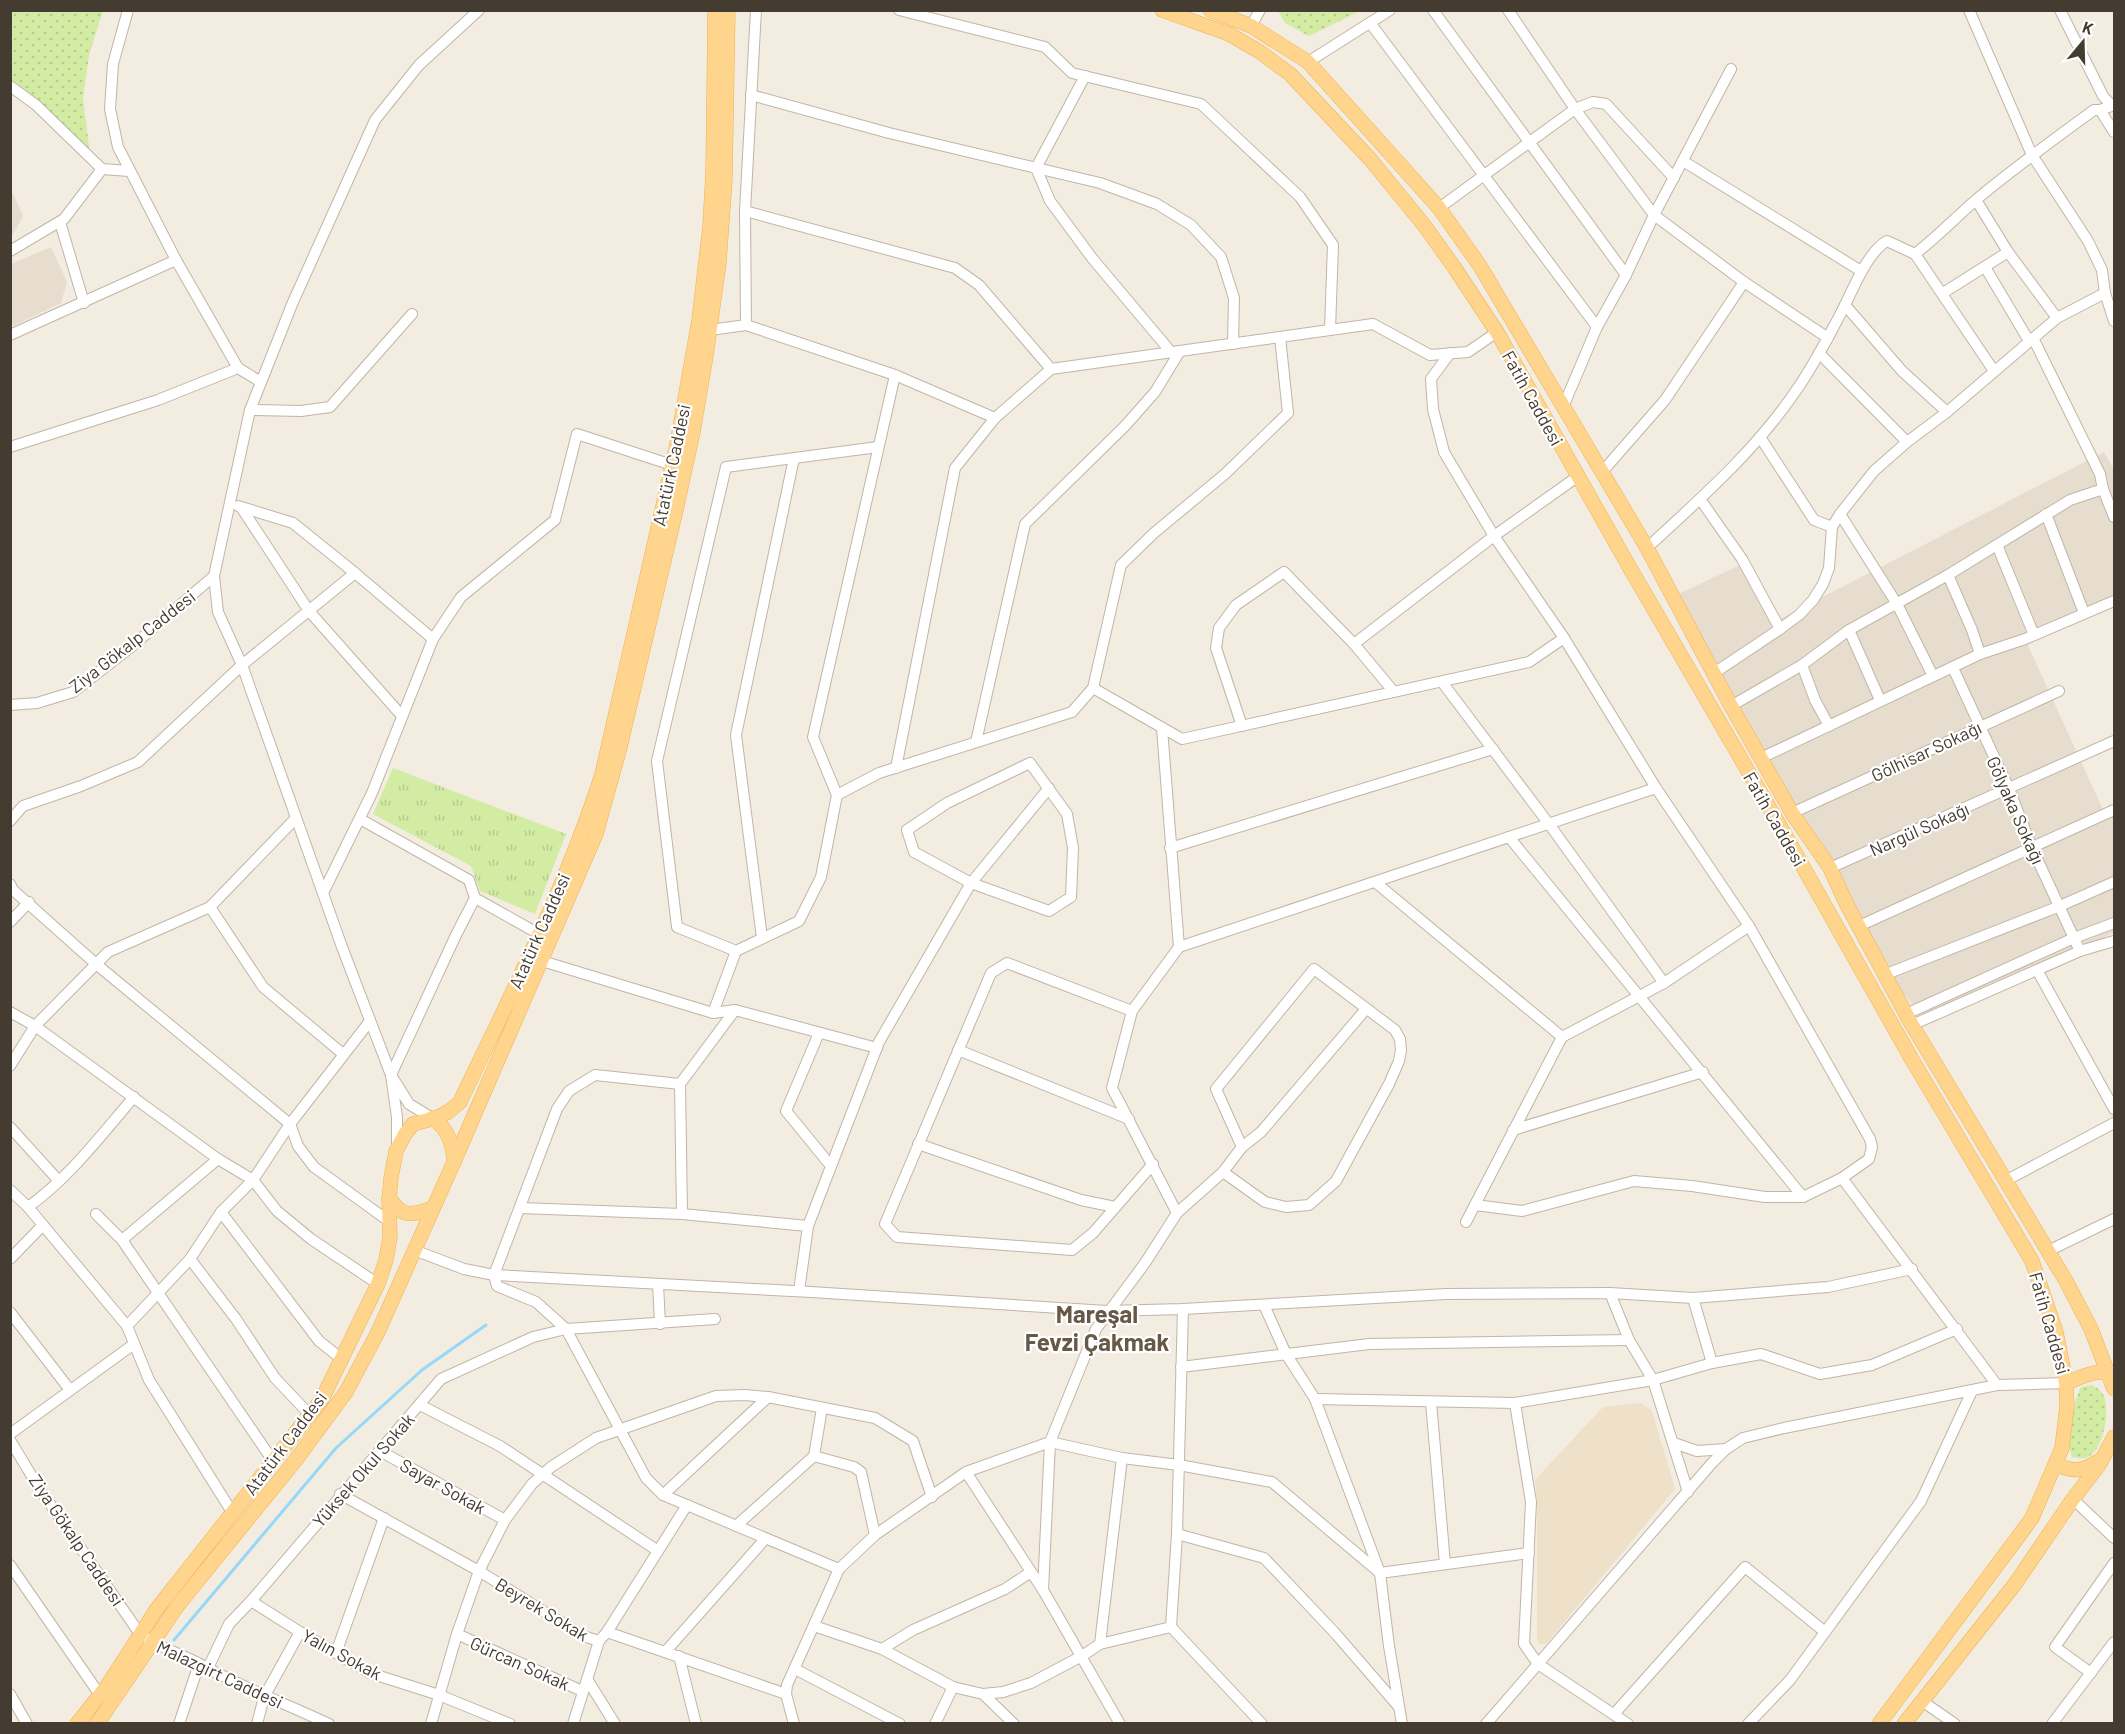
<svg xmlns="http://www.w3.org/2000/svg" width="2125" height="1734" font-family="Barlow,sans-serif">
	<style>
		.residential { fill: #e7ddce }
		.education { fill: #eee0c9 }
		.grass { fill: url(#grass-dots) }
		.park { fill: url(#park-tufts) }
		.lines { fill: none; stroke-linecap: round; stroke-linejoin: round }
		.stream { stroke: #95d8f8; stroke-width: 3 }
		.minor-casing { stroke: #c1b5a6; stroke-width: 12 }
		.major-casing { stroke: #f0b251; stroke-width: 15 }
		.minor { stroke: #fff; stroke-width: 10 }
		.major { stroke: #ffd48d; stroke-width: 14 }
		.labels { text-anchor: middle; dominant-baseline: central; stroke-width: 4.5; stroke-linejoin: round; paint-order: stroke }
		.street-label { font-size: 18px; fill: #443b31; stroke: #fff }
		.district-label { font-size: 24px; font-weight: bold; fill: #685847; stroke: #fff }
	</style>
	<defs>
		<pattern id="grass-dots" width="8" height="8" patternUnits="userSpaceOnUse" patternTransform="scale(1.5)"><rect width="8" height="8" fill="#d3eca4"/><path d="M2 2h.1M6 6h.1" fill="none" stroke="#b6cb8e" stroke-width="1.8" stroke-linecap="round"/></pattern>
		<pattern id="park-tufts" width="24" height="20" patternUnits="userSpaceOnUse" patternTransform="scale(1.5)"><rect width="24" height="20" fill="#d3eca4"/><path d="M3 7l-1-3M5 7V3M7 7l1-3M15 17l-1-3M17 17v-4M19 17l1-3" fill="none" stroke="#b6cb8e"/></pattern>
	</defs>
	<rect width="100%" height="100%" fill="#f3ece1"/>
	<g class="residential">
		<path d="M10,187l13,29 -9,17 -3,1z"/>
		<path d="M51,247l16,35 -6,21 -50,24v-63z"/>
		<path d="M2104,452l10,17v132l-89,38 80,175 9,-4v122l-34,19 -152,69 -43,-45 -219,-375 78,-37 36,56z"/>
	</g>
	<path class="education" d="M1641,1403l11,8 23,78 -129,155h-6l-3,-4v-141l-2,-19 68,-73z"/>
	<g class="grass">
		<path d="M11,11h92l-14,44 -6,43 7,56 -79,-69z"/>
		<path d="M1278,11h82l-51,25 -24,-13z"/>
		<path d="M2092,1385c3,2 9,5 11,9 8,14 1,58 -17,64 -4,1 -10,-1 -14,-1 -6,-15 2,-57 9,-70z"/>
	</g>
	<path class="park" d="M393,768l173,66 -31,80 -55,-23 -9,-25 -98,-52z"/>
	<g class="lines">
		<path class="stream" d="M174,1640l162,-192 86,-78 64,-45"/>
		<g class="minor-casing">
			<g id="minor">
				<path d="M128,10l-15,54 -3,45 8,38 58,113 62,108 23,14"/>
				<path d="M899,10l146,37 27,26 129,31 99,93 33,48 -3,85"/>
				<path d="M1433,10l193,265"/>
				<path d="M1508,10l67,99 79,106 90,67 84,56"/>
				<path d="M1969,10l63,145 56,86 14,29 3,23 9,28"/>
				<path d="M2060,10l43,86 9,10"/>
				<path d="M1371,24l226,303"/>
				<path d="M1251,26l9,-16"/>
				<path d="M1308,62l82,-52"/>
				<path d="M1085,76l-49,92 14,33 42,57 79,94"/>
				<path d="M10,86l26,19 66,64 27,2"/>
				<path d="M751,95l138,38 211,50 57,21 34,21 30,32 13,41 -1,46"/>
				<path d="M2100,110l14,22"/>
				<path d="M1683,161l178,110"/>
				<path d="M1976,200l32,52 49,66"/>
				<path d="M1439,208l136,-99 18,-7 13,2 68,74"/>
				<path d="M745,211l210,57 24,17 72,84"/>
				<path d="M60,222l24,81"/>
				<path d="M10,251l54,-32 38,-50"/>
				<path d="M1915,254l79,117"/>
				<path d="M1985,267l44,74"/>
				<path d="M1943,293l65,-41"/>
				<path d="M1845,305l57,66 45,41"/>
				<path d="M746,325l-1,-114 11,-201"/>
				<path d="M704,329l6,1 36,-5 149,50 100,43 56,-49 322,-45 57,31 38,-3 29,-20"/>
				<path d="M10,335l166,-75"/>
				<path d="M2033,338l67,136 3,15"/>
				<path d="M1450,353l-19,26 2,30 11,43 7,12 43,72 70,102 92,150 93,138 121,213 2,8 -3,12 -27,19 -39,19h-38l-73,-11 -58,-5 -112,30 -47,-6"/>
				<path d="M1819,353l88,89"/>
				<path d="M1563,407l34,-80 29,-52 28,-60 77,-146"/>
				<path d="M250,410l51,1 29,-4 82,-93"/>
				<path d="M1760,437l54,83 18,7"/>
				<path d="M10,447l148,-47 80,-32"/>
				<path d="M878,447l-152,20 -69,294 20,166 59,24 63,-30 22,-44 16,-82 42,-22 193,-61 21,-24 89,51 347,-77 35,-24"/>
				<path d="M1602,472l63,-72 79,-118"/>
				<path d="M1700,499l42,60 38,70"/>
				<path d="M238,506l55,17 62,50 78,66"/>
				<path d="M241,507l68,104 93,105"/>
				<path d="M1840,514l57,90 36,72"/>
				<path d="M2046,514l38,99"/>
				<path d="M1997,545l37,90"/>
				<path d="M1647,548c53,-49 108,-97 148,-156 18,-25 32,-53 46,-79 11,-21 26,-61 46,-72l28,13c22,-17 41,-37 62,-55 37,-31 77,-60 117,-89h6l14,-5"/>
				<path d="M1948,575l24,55 8,24"/>
				<path d="M1849,630l31,70"/>
				<path d="M1354,644l140,-108 83,-59"/>
				<path d="M1802,665l13,35 14,26"/>
				<path d="M1953,668l56,121 23,59 48,103"/>
				<path d="M1714,673l66,-44 19,-14 14,-15 10,-16 6,-16 3,-41 8,-13 34,-43 33,-29 40,-30 110,-94 48,-25"/>
				<path d="M1442,682l107,142 115,159"/>
				<path d="M1093,688l28,-123 33,-32 71,-59 63,-61 -8,-76"/>
				<path d="M10,705l27,-2 36,-11 58,-45 83,-71"/>
				<path d="M1731,706l71,-41 47,-35 99,-55 122,-75 33,-11 11,28"/>
				<path d="M1242,726l-26,-78 3,-20 17,-23 48,-33 70,72 40,48"/>
				<path d="M1162,728l17,219 -47,64 -20,77 65,125"/>
				<path d="M976,742l49,-218 100,-98 30,-34 25,-41"/>
				<path d="M1761,758l219,-104 45,-15 89,-38"/>
				<path d="M1030,763l37,51 6,34 -2,49 -22,14 -78,-28 -57,-31 -7,-22 40,-27z"/>
				<path d="M896,768l59,-300 40,-50"/>
				<path d="M837,795l-24,-58 82,-362"/>
				<path d="M1792,813l267,-122"/>
				<path d="M360,819l109,61 6,18 64,36"/>
				<path d="M10,821l13,-15 58,-20 57,-24 104,-97 113,-92"/>
				<path d="M1509,837l294,360"/>
				<path d="M1170,848l323,-99"/>
				<path d="M1830,868l284,-127"/>
				<path d="M1375,882l187,155 102,-54 85,-57"/>
				<path d="M10,884l3,6 83,74 194,160 8,22 16,21 76,55"/>
				<path d="M323,893l49,-100 61,-154 28,-42 94,-77 22,-86 95,31"/>
				<path d="M210,907l53,80 80,67"/>
				<path d="M10,922l19,-20"/>
				<path d="M1859,926l255,-116"/>
				<path d="M762,938l-26,-203 58,-277"/>
				<path d="M1179,947l477,-159"/>
				<path d="M542,961l171,52 22,-3 142,38"/>
				<path d="M2037,970l77,139"/>
				<path d="M1884,975l176,-69 54,-24"/>
				<path d="M1132,1011l-125,-48 -16,10 -106,251 12,13 175,13 21,-17 60,-69"/>
				<path d="M10,1012l25,14 183,133 35,21 24,31 34,28 67,45"/>
				<path d="M713,1013l23,-62"/>
				<path d="M1906,1014l168,-76 40,-15"/>
				<path d="M1912,1025l168,-74 34,-10"/>
				<path d="M819,1033l-33,78 45,55"/>
				<path d="M958,1050l171,69"/>
				<path d="M10,1066l25,-40 73,-74 102,-45 86,-89"/>
				<path d="M680,1084l-85,-9 -26,16 -12,18 -63,166 3,11 39,16 30,27 80,149 17,17 176,74"/>
				<path d="M432,1118l-23,-14 -18,-29 -49,-128 -100,-282 -24,-53 -4,-36 36,-166 43,-108 82,-182 44,-55 60,-55"/>
				<path d="M10,1127l48,53"/>
				<path d="M1513,1130l190,-58"/>
				<path d="M918,1144l163,56 34,7"/>
				<path d="M397,1145v-28l-6,-42 65,-140 19,-37"/>
				<path d="M1223,1172l42,30 21,5 23,-2 27,-24 53,-97 10,-23 2,-11 -1,-11 -5,-9 -81,-61 -98,120 26,58"/>
				<path d="M1842,1178l155,207"/>
				<path d="M2007,1180l107,-57"/>
				<path d="M10,1190l18,17 99,119 22,54 83,132"/>
				<path d="M28,1207c41,-29 73,-72 106,-110"/>
				<path d="M520,1208l162,6 126,12"/>
				<path d="M221,1212l98,129 24,19"/>
				<path d="M96,1214l26,26 151,221"/>
				<path d="M682,1214l-2,-130 55,-74"/>
				<path d="M1466,1222l96,-185"/>
				<path d="M122,1240l96,-81"/>
				<path d="M414,1250l50,19 30,6 317,17 296,19 76,-2 263,-15 164,-1 83,5 135,-11 84,-18"/>
				<path d="M2048,1251l66,-32"/>
				<path d="M10,1259l33,-34"/>
				<path d="M190,1259l46,60 39,59 35,37"/>
				<path d="M658,1284l2,40"/>
				<path d="M799,1291l9,-65 71,-184 92,-159 78,-95"/>
				<path d="M1610,1293l19,47 24,40 35,112"/>
				<path d="M1693,1298l19,65"/>
				<path d="M1264,1305l22,49 29,45 65,174 9,73 13,78"/>
				<path d="M10,1312l60,78"/>
				<path d="M127,1326l63,-67 31,-47 32,-32 37,-56 80,-103"/>
				<path d="M1181,1367l188,-23 260,-4"/>
				<path d="M1315,1399l200,4 138,-23 59,-17 49,-9 59,20 52,-9 85,-36"/>
				<path d="M1431,1402l14,162"/>
				<path d="M1515,1403l16,99 -7,142 14,20 90,60"/>
				<path d="M420,1405l80,41 158,105"/>
				<path d="M10,1434l124,-90"/>
				<path d="M10,1440l29,48 101,146c18,13 39,19 58,29 43,24 86,40 131,61"/>
				<path d="M1674,1443l23,8 29,-2"/>
				<path d="M380,1451l125,69"/>
				<path d="M814,1456l40,11 7,5 14,63"/>
				<path d="M966,1472l77,118 77,134"/>
				<path d="M340,1494l139,77 104,65 16,5 8,-9 179,62"/>
				<path d="M663,1495l105,-98"/>
				<path d="M2073,1499l41,39"/>
				<path d="M736,1526l78,-70 8,-48"/>
				<path d="M1177,1534l87,24 71,75 64,74"/>
				<path d="M10,1565l90,130"/>
				<path d="M1043,1590l7,-148 46,-113 49,-66 32,-50 46,-41 19,-25 19,-15 105,-123"/>
				<path d="M251,1601l49,31 70,41 69,22 71,29"/>
				<path d="M814,1626l68,23 71,38 30,7 20,-2 28,-9 51,-27 18,-12 71,-17 91,97"/>
				<path d="M1171,1627l6,-93 6,-225"/>
				<path d="M607,1632l80,-127"/>
				<path d="M457,1634l125,57"/>
				<path d="M1100,1644l22,-186"/>
				<path d="M882,1649l31,-19 92,-41 26,-17"/>
				<path d="M666,1651l99,-112"/>
				<path d="M336,1653l48,-135"/>
				<path d="M679,1656l17,68"/>
				<path d="M795,1669l105,55"/>
				<path d="M207,1670l22,-46 22,-23 190,-222 92,-42 33,-8 149,-10"/>
				<path d="M2091,1673l-36,-26 59,-84"/>
				<path d="M587,1679l28,45"/>
				<path d="M10,1694l17,30"/>
				<path d="M983,1694l31,30"/>
				<path d="M1922,1701l33,23"/>
				<path d="M1615,1713l130,-146 80,65"/>
				<path d="M179,1724l20,-60"/>
				<path d="M257,1724l7,-27 36,-65"/>
				<path d="M431,1724l26,-90 22,-63 26,-51 27,-36 19,-17 45,-29 120,-42 29,-1 23,2 107,21 38,23 19,56"/>
				<path d="M573,1724l26,-83"/>
				<path d="M794,1724l-8,-30 1,-9 52,-116 36,-34 91,-63 84,-30 72,16 57,7 93,17 108,91 149,-20"/>
				<path d="M935,1724l18,-37"/>
				<path d="M1486,1724l226,-261 14,-14 17,-11 41,-10 213,-43 69,-2"/>
				<path d="M1748,1724l42,-44 131,-179 51,-110"/>
				<path d="M2052,1724l62,-82"/>
			</g>
		</g>
		<g class="major-casing">
			<g id="major">
				<path d="M1162,10l67,24 31,18 30,22 80,85 54,66 30,42 43,65 130,231 149,256 135,239 121,203 24,71 10,51 1,23 -5,42 -30,70 -153,206"/>
				<path d="M1210,10l41,16 57,36 131,146 41,58 167,282 84,158 61,107 38,55 17,37 65,120 154,256 25,48 23,60"/>
				<path d="M432,1118c16,10 21,26 22,43"/>
				<path d="M389,1197c12,21 23,19 44,11"/>
				<path d="M2066,1383c16,-6 32,-15 48,-9"/>
				<path d="M2056,1465c20,7 25,7 43,-4"/>
				<path d="M77,1724l30,-38 49,-76 166,-211 56,-115 8,-24 4,-23 -1,-37 2,-22 5,-27 9,-17 8,-10 23,-6 12,-6 12,-10c51,-107 106,-215 142,-328l75,-330 22,-124 11,-94 3,-54 2,-162"/>
				<path d="M97,1724l81,-119 117,-144 51,-69 32,-60 75,-168 143,-330 23,-83 57,-241 17,-78 13,-76 13,-93 6,-83 3,-170"/>
				<path d="M1904,1724l111,-140 58,-85 26,-34 15,-28"/>
			</g>
		</g>
		<use href="#minor" class="minor"/>
		<use href="#major" class="major"/>
	</g>
	<g class="labels">
		<g class="street-label">
			<text transform="translate(1533 398) rotate(61)">Fatih Caddesi</text>
			<text transform="translate(671 465) rotate(-78)">Atatürk Caddesi</text>
			<text transform="translate(132 641) rotate(-38)">Ziya Gökalp Caddesi</text>
			<text transform="translate(1926 751) rotate(-25)">Gölhisar Sokağı</text>
			<text transform="translate(2016 810) rotate(66)">Gölyaka Sokağı</text>
			<text transform="translate(1775 819) rotate(60)">Fatih Caddesi</text>
			<text transform="translate(1919 829) rotate(-24)">Nargül Sokağı</text>
			<text transform="translate(539 931) rotate(-66)">Atatürk Caddesi</text>
			<text transform="translate(2050 1323) rotate(74)">Fatih Caddesi</text>
			<text transform="translate(285 1443) rotate(-53)">Atatürk Caddesi</text>
			<text transform="translate(363 1470) rotate(-49)">Yüksek Okul Sokak</text>
			<text transform="translate(443 1486) rotate(29)">Sayar Sokak</text>
			<text transform="translate(77 1540) rotate(56)">Ziya Gökalp Caddesi</text>
			<text transform="translate(542 1609) rotate(31)">Beyrek Sokak</text>
			<text transform="translate(342 1654) rotate(28)">Yalın Sokak</text>
			<text transform="translate(520 1663) rotate(24)">Gürcan Sokak</text>
			<text transform="translate(220 1674) rotate(25)">Malazgirt Caddesi</text>
		</g>
		<g class="district-label">
			<text x="1097" y="1313">Mareşal<tspan x="1097" dy="28">Fevzi Çakmak</tspan></text>
		</g>
	</g>
	<rect width="2125" height="1734" fill="none" stroke="#443b31" stroke-width="24"/>
	<g transform="translate(2083 42) rotate(19)" stroke="#ffffff" stroke-width="4.5" paint-order="stroke">
	<path d="M0-4.5L10 22L0 15L-10 22Z" fill="#443b31"/>
	<text y="-9" font-size="16" font-weight="bold" text-anchor="middle" fill="#443b31">K</text>
	</g>
</svg>
